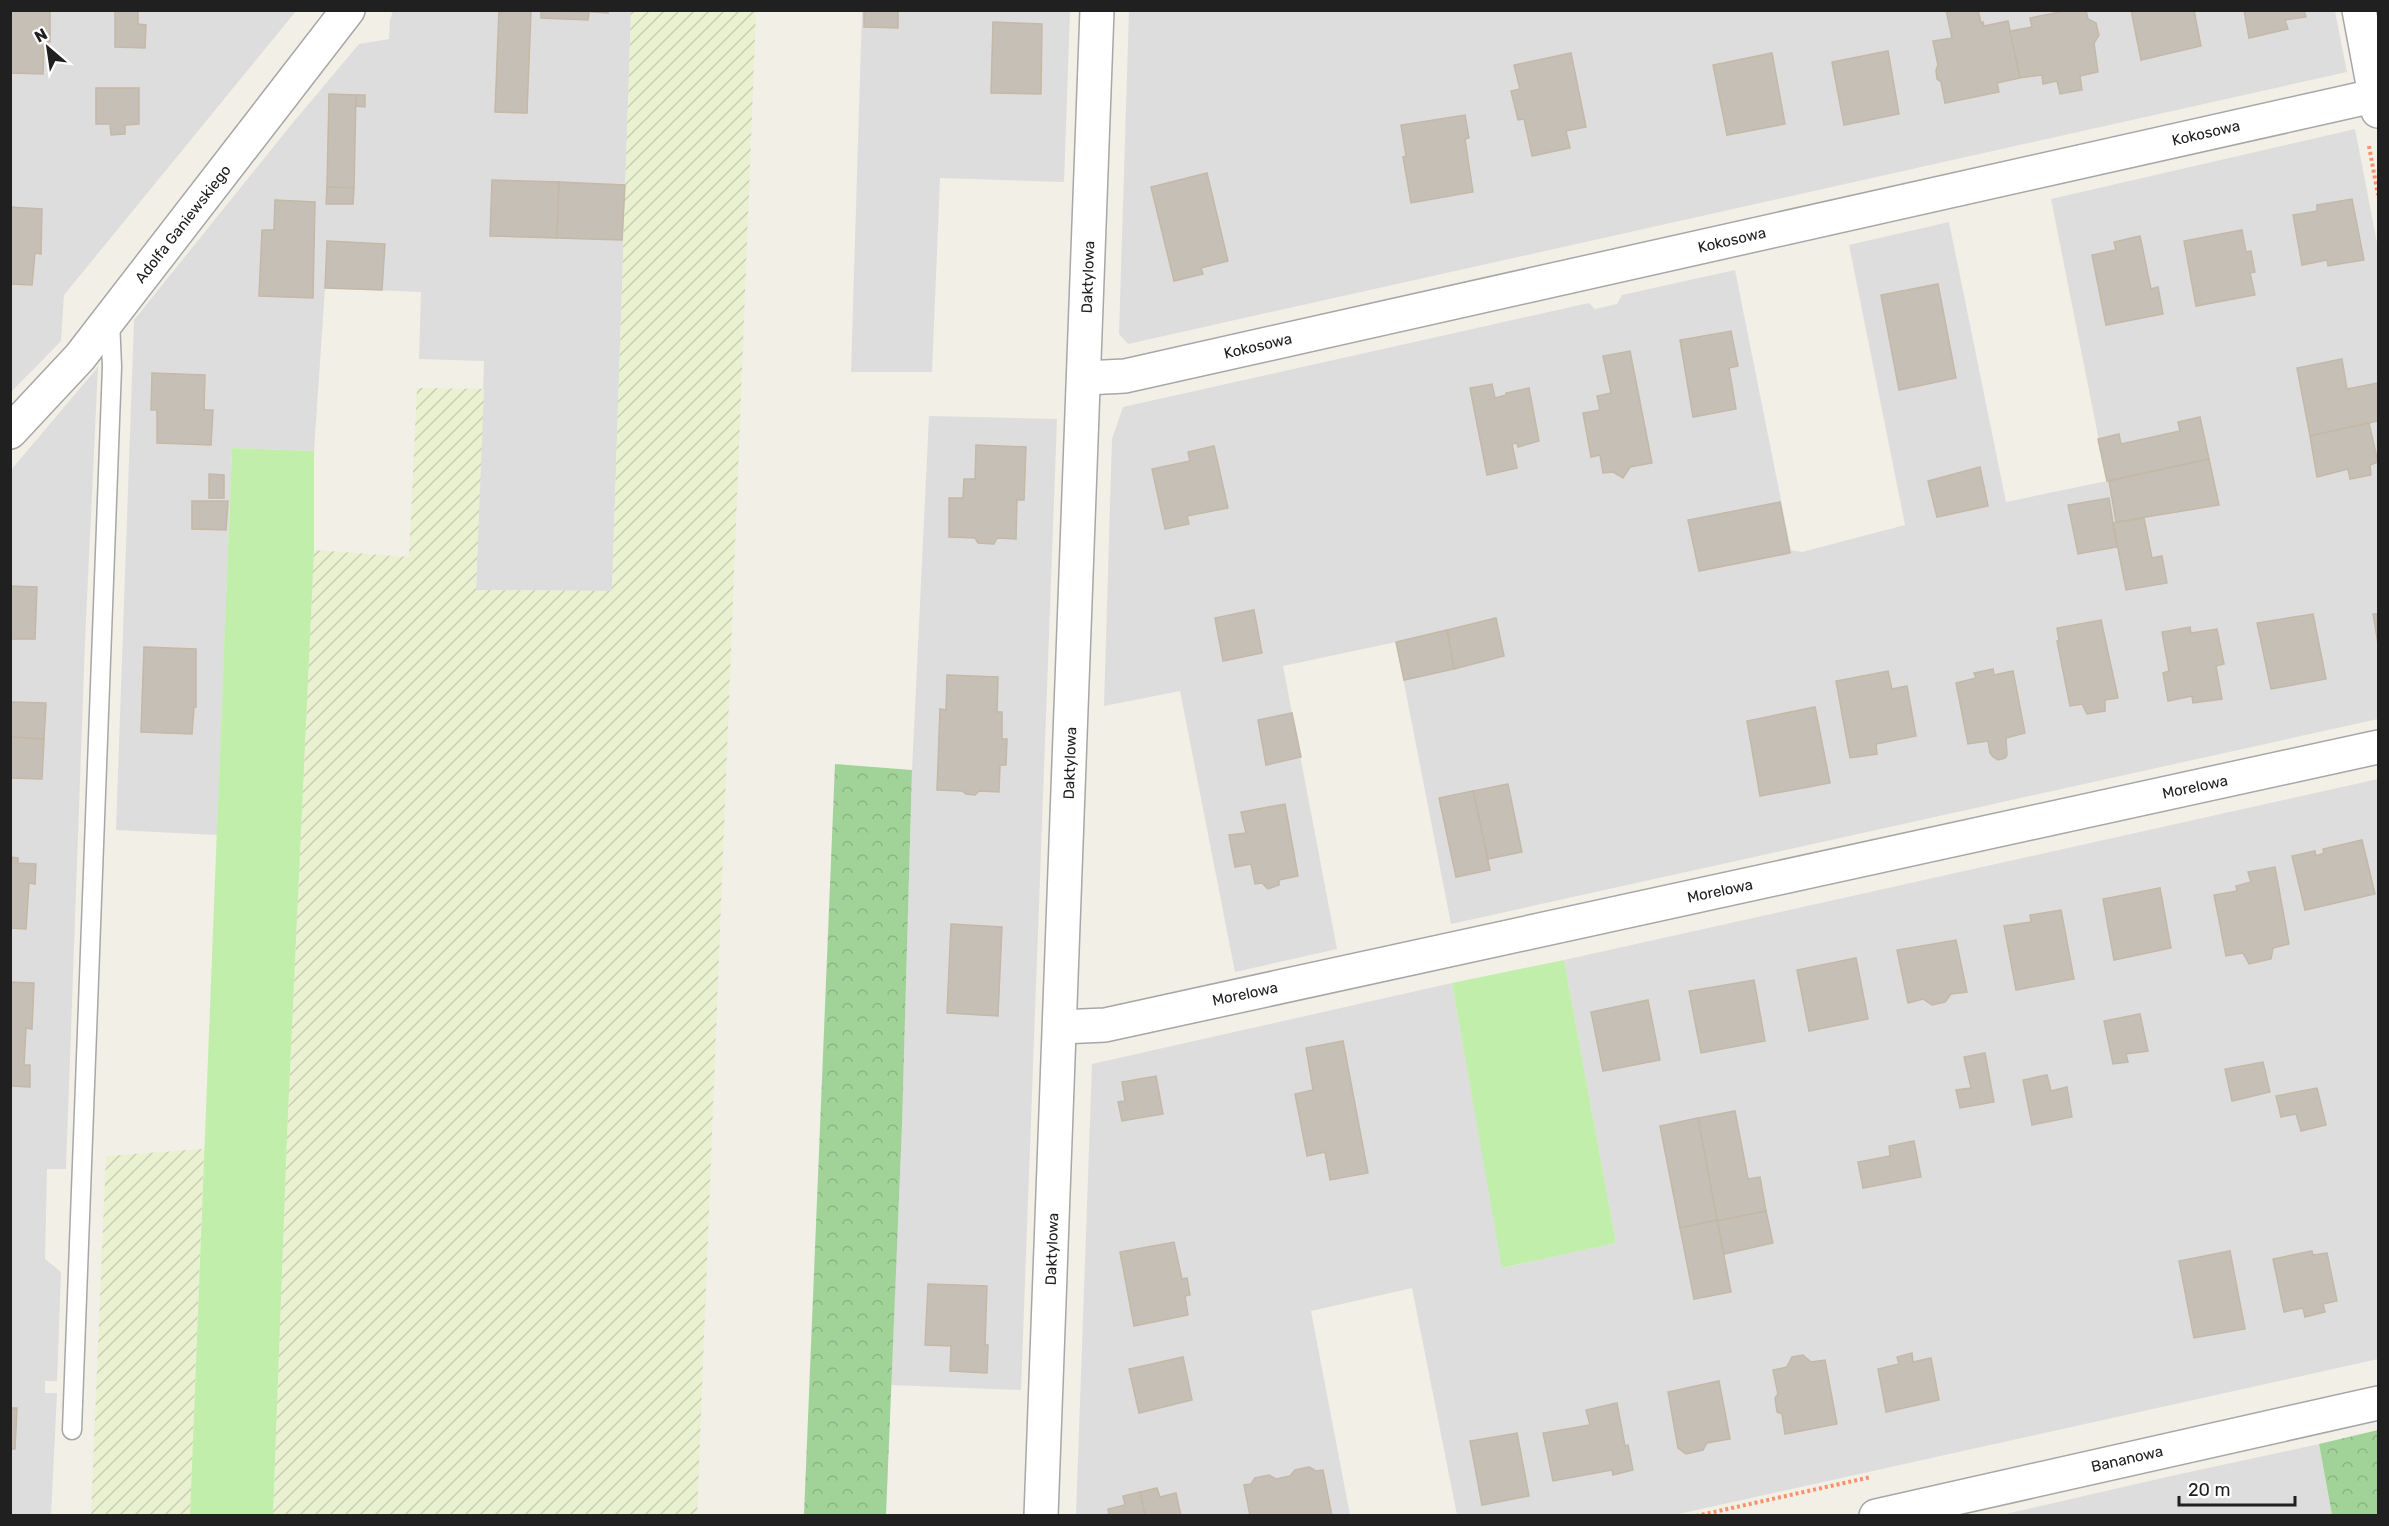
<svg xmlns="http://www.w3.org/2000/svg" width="2389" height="1526" font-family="Rubik,sans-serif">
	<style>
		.residential { fill: #dedddd }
		.farmland { fill: url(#farmland-furrows) }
		.grass { fill: #c1eeaa }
		.forest { fill: url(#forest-crowns) }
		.building { fill: #c6bfb5; stroke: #c4b8a7; stroke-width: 1.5 }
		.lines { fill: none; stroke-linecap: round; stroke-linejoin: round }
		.service-casing { stroke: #a7a7a7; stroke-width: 21 }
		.minor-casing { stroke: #a7a7a7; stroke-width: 36 }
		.path { stroke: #ff8f6a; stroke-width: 4; stroke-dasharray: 3 3; stroke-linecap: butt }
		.service { stroke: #fff; stroke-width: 18 }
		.minor { stroke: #fff; stroke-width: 33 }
		.labels { text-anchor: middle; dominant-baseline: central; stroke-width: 4.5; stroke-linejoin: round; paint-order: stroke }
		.street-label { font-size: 15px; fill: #202020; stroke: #fff }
	</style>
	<defs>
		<pattern id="farmland-furrows" width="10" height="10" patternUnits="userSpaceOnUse" patternTransform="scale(1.5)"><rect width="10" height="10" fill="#eaf1d1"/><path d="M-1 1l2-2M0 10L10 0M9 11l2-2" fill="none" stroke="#c8ceb3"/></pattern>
		<pattern id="forest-crowns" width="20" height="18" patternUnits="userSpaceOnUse" patternTransform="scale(1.5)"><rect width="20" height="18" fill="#a1d399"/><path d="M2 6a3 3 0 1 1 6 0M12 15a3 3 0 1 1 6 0" fill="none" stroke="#8ab584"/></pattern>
	</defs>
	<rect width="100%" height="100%" fill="#f1efe6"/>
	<g class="residential">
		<path d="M11,11h285l-232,284 -3,46 -50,51z"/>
		<path d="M393,11h238l-19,580 -136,-1 8,-229 -65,-2 2,-67 -96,-4 -11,163 -82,-3 -15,387 -101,-5 18,-510 157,-195 68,-81 30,-5 1,-19z"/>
		<path d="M862,11h208l-6,171 -124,-4 -8,194h-81z"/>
		<path d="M1129,11h1206l12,61 -1219,272 -9,-10z"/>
		<path d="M2355,129l23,119v471l-927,205 -55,-282 -113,24 54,283 -102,23 -55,-281 -76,15 8,-267 11,-32 466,-104 6,6 22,-5 5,-9 113,-25 56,280 11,2 103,-27 -56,-280 100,-23 57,280 101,-21 -56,-282z"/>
		<path d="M98,367l-13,274 -19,528h-19l-2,90 16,13 -4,109h-12v12h12l-6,122 -40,1v-1046z"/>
		<path d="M929,416l128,3 -36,971 -130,-5 11,-259 10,-356z"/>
		<path d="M2378,779v580l-704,156h-217l-45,-227 -101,23 39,204 -274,1 16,-452 360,-81 51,285 113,-25 -52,-283z"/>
		<path d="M2319,1444l13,71 -335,1 174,-40z"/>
	</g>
	<g class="farmland">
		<path d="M631,11h125l-59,1504 -424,1 14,-381 27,-585 95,7 8,-169 67,1 -8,201 136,1z"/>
		<path d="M204,1149l-14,366h-99l15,-359z"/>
	</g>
	<g class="grass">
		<path d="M232,448l82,3v99l-27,585 -14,380 -83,1z"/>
		<path d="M1564,960l52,283 -114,25 -50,-285z"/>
	</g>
	<g class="forest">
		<path d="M835,764l77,6 -10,356 -16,389h-82z"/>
		<path d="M2378,1430v85h-46l-13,-71z"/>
	</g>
	<g class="building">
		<path d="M10,10h40v32h-6l-1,32 -33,-1z"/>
		<path d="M115,10h23v14l8,1 -1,23 -30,-1z"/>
		<path d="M499,10l32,1 -4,102 -32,-1z"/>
		<path d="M566,10h42v3z"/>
		<path d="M864,10h34v18l-34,-1z"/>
		<path d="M1946,10h32l3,13 2,-1 1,4 24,-5 12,57 -23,5 2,9 -54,11 -4,-21 -4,-3 -1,-9 2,-5 -5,-24 19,-3z"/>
		<path d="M2070,10h16l2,9 8,4 3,12 -5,8 4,29 -18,4 2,14 -22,4 -3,-13 -14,3 -1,-9 -22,3 -10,-47 22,-4 -2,-9z"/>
		<path d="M2131,10h63l7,36 -60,14z"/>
		<path d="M2244,10h60l2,7 -21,3 3,9 -39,9z"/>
		<path d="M541,11l48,1 -1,8 -47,-2z"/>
		<path d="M993,22l49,2 -1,70 -50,-1z"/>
		<path d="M1888,51l11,63 -55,11 -12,-63z"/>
		<path d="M1571,53l15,74 -20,4 4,17 -38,8 -8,-37 -6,1 -7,-29 9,-2 -6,-24z"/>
		<path d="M1772,53l13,71 -58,11 -14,-70z"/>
		<path d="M96,88h43v36l-14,1v9l-14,1 -1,-11h-14z"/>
		<path d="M329,94l27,1 -2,93 -27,-1z"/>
		<path d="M356,95h9v12l-9,-1z"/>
		<path d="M1465,115l4,23 -4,1 8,53 -62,11 -8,-46 3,-1 -5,-31z"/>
		<path d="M1207,173l21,88 -27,7 2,6 -29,7 -23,-94z"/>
		<path d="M492,180l67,2 -2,56 -67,-2z"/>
		<path d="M559,182l66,3 -3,55 -65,-2z"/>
		<path d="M327,187l27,1 -1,16h-27z"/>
		<path d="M2352,199l12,61 -36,6 -1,-6 -25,5 -9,-50 24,-4v-6z"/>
		<path d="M275,200l40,2 -2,96 -54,-2 3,-66h12z"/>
		<path d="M10,207l32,2 -1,45 -6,-1 -3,32 -22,-1z"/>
		<path d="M2242,230l4,22 5,-1 4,21 -5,1 5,22 -59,11 -12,-65z"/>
		<path d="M2140,236l11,53 7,-2 5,27 -57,11 -14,-70 24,-5 -2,-8z"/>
		<path d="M327,241l58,3 -3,46 -57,-2z"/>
		<path d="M1938,284l18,94 -57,12 -18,-95z"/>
		<path d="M1731,331l7,35 -9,2 7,41 -43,8 -13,-77z"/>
		<path d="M1630,351l22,112 -22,4 -7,11 -10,-6 -10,1 -3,-18 -9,2 -8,-44 17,-3 -3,-14 14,-3 -8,-37z"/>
		<path d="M2342,359l5,30 31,-6v38l-68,15 -13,-68z"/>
		<path d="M152,373l53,2 -1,35h9l-2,35 -54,-2v-33h-6z"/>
		<path d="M1492,384l3,14 11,-3v-2l23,-5 10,53 -21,6 -1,-4 -5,1 5,24 -30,7 -17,-87z"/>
		<path d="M2200,417l9,42 -102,22 -9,-42 21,-5 2,10 59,-13 -2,-9z"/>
		<path d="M2369,423l9,39 -8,3 1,10 -21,4 -2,-10 -31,8 -7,-41z"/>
		<path d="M976,445l50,2 -2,53h-7l-1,39 -19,-1 -3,6 -16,-1 -3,-5 -26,-1v-39h14l1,-19h11z"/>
		<path d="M1214,446l14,62 -41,8 2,8 -24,5 -13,-60 38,-8 -2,-9z"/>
		<path d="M2209,459l10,46 -103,17 -7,-41z"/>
		<path d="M1980,467l8,39 -51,11 -9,-36z"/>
		<path d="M209,474l15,1v23h-15z"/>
		<path d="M2109,498l8,49 -39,7 -10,-49z"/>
		<path d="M192,501h36l-2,29 -34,-1z"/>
		<path d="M1780,502l10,51 -91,18 -11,-51z"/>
		<path d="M2144,518l8,40 10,-2 5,27 -41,7 -13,-67z"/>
		<path d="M10,586l27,1 -2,52h-25z"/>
		<path d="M1254,610l8,43 -39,8 -8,-43z"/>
		<path d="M2313,614l13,65 -55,10 -14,-66z"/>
		<path d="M2373,614h5v30z"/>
		<path d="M1496,618l8,38 -50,13 -7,-39z"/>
		<path d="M2101,620l17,78 -13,2v11l-18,3 -5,-10 -12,2 -13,-65h2l-2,-13z"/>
		<path d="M2190,627l1,6 26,-4 7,35 -8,2 6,33 -29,4 -1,-7 -24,5 -5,-28 6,-2 -7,-39z"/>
		<path d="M1447,630l7,39 -50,11 -8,-38z"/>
		<path d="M144,647l52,2v58h-2l-2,27 -51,-2z"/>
		<path d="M1993,669l1,6 19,-4 12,62 -19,5 1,17 -2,3 -7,2 -5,-3 -3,-4 -2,-12 -20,3 -12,-61 20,-5 -2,-5z"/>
		<path d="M1888,671l4,18 15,-3 9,50 -40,8 1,10 -27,4 -14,-77z"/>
		<path d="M947,675l51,2 -1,35h5v27h5l-1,26h-6l-1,27 -20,-1 -4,4 -9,-1 -4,-3 -25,-1 3,-81 6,1z"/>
		<path d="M10,702l36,1 -2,36 -34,-2z"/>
		<path d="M1815,707l15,76 -70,13 -13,-75z"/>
		<path d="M1292,713l9,44 -35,8 -8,-45z"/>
		<path d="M10,737l34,2 -2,40 -32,-1z"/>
		<path d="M1508,784l14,68 -34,7 -15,-68z"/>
		<path d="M1473,791l17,79 -34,7 -17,-79z"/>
		<path d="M1285,804l13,72 -19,4v5l-11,4 -6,-6 -7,1 -4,-20 -16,3 -6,-32 17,-2 -5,-21z"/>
		<path d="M2362,840l13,54 -70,16 -13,-54 23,-5 1,5 8,-3 -1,-4z"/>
		<path d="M10,857l8,1v5l18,1 -1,20 -6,-1 -3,46 -16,-1z"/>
		<path d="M2275,867l14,77 -16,4 -2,11 -22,5 -6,-11 -17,3 -12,-61 23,-4 -1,-5 15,-4 -3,-10z"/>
		<path d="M2160,888l11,60 -57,12 -11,-61z"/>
		<path d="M2061,910l13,69 -58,11 -12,-64 27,-4 -1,-7z"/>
		<path d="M951,924l51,3 -4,89 -51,-3z"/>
		<path d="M1956,940l11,52 -16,2 -6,8 -13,3 -9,-6 -15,4 -11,-53z"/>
		<path d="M1856,958l12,61 -59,12 -12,-61z"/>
		<path d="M1754,980l11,61 -64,12 -12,-62z"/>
		<path d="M10,982l24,1 -2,46 -6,-1 -2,37h6v22l-20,-1z"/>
		<path d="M1648,1000l12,60 -57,11 -12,-59z"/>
		<path d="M2140,1014l8,37 -22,3 2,8 -15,2 -9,-43z"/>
		<path d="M1343,1041l25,132 -38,7 -5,-28 -18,4 -12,-62 18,-4 -7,-42z"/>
		<path d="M1985,1053l9,49 -34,6 -4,-18 15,-2 -7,-31z"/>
		<path d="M2263,1062l7,30 -38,9 -7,-32z"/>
		<path d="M2047,1075l4,16 16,-4 5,30 -40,8 -9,-45z"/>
		<path d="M1156,1076l7,38 -41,7 -4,-19 7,-1 -3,-19z"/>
		<path d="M2317,1088l9,37 -25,6 -5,-17 -15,3 -5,-21z"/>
		<path d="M1735,1111l13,68 12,-2 6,34 -49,10 -19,-103z"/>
		<path d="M1698,1118l19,102 -37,8 -20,-102z"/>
		<path d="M1914,1141l7,36 -58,11 -5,-26 32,-6 -1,-10z"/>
		<path d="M1766,1211l7,32 -49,11 -7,-33z"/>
		<path d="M1717,1220l14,72 -37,7 -14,-71z"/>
		<path d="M1174,1242l8,37 5,-1 3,17 -5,1 3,19 -54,11 -14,-74z"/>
		<path d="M2230,1251l15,78 -51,9 -15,-77z"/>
		<path d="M2312,1251l1,4 14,-2 10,48 -14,3 2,8 -20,5 -2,-9 -19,4 -11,-53z"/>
		<path d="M928,1284l59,2 -2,59h3l-1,28 -37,-2 1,-25 -26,-1z"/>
		<path d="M1912,1353l1,9 18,-4 8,42 -53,12 -8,-43 21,-5 -2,-7z"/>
		<path d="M1803,1355l8,7 14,-2 12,64 -52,10 -3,-20 -5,-2 -2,-14 3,-4 -5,-24 14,-3 5,-10z"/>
		<path d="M1183,1357l9,43 -53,13 -10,-44z"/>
		<path d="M1719,1381l11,58 -23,4 -4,7 -17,4 -8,-6 -10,-56z"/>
		<path d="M1617,1403l8,43 3,-1 5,25 -20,5 -1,-5 -59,11 -10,-48 47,-8 -4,-15z"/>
		<path d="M10,1408h7l-2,41h-5z"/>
		<path d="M1517,1433l12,63 -47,9 -12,-64z"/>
		<path d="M1309,1467l7,4 7,-1 9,46h-82l-6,-31 7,-1 4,-6 14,-3 7,4 14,-3 5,-6z"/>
		<path d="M1157,1488l3,9 16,-4 5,23h-36l-5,-24z"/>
		<path d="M1140,1492l5,24h-36l-1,-7 17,-4 -2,-9z"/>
	</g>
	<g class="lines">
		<g class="service-casing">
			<path id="service" d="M72,1430l40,-1063 -2,-47"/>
		</g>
		<g class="minor-casing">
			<g id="minor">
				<path d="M2359,10l19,101"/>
				<path d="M1085,378l40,-2 1253,-281"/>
				<path d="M10,432l70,-75 268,-347"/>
				<path d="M1060,1027l45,-2 1273,-278"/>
				<path d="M1041,1516l56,-1506"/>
				<path d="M1876,1516l502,-113"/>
			</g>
		</g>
		<g class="path">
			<path d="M2369,146l9,49"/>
			<path d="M1696,1516l175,-39"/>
		</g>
		<use href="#service" class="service"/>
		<use href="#minor" class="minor"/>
	</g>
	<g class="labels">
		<g class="street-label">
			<text transform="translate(2206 133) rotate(-13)">Kokosowa</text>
			<text transform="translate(183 224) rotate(-52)">Adolfa Ganiewskiego</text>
			<text transform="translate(1732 240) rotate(-13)">Kokosowa</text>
			<text transform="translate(1088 277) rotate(-88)">Daktylowa</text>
			<text transform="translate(1258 346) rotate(-13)">Kokosowa</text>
			<text transform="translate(1070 763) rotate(-88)">Daktylowa</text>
			<text transform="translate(2195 787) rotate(-12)">Morelowa</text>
			<text transform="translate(1720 891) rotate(-12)">Morelowa</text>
			<text transform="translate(1245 994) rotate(-12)">Morelowa</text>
			<text transform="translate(1052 1249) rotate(-88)">Daktylowa</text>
			<text transform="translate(2127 1459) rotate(-13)">Bananowa</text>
		</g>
	</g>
	<rect width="2389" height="1526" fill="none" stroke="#202020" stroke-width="24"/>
	<g transform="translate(48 48) rotate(331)" stroke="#ffffff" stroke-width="4.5" paint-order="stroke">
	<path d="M0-4.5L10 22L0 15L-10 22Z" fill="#202020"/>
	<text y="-9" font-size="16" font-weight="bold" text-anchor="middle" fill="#202020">N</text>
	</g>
	<path d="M2179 1496v9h116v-9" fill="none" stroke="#202020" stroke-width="3"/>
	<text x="2188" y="1496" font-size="18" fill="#202020" stroke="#ffffff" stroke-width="4.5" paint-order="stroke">20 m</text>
</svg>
